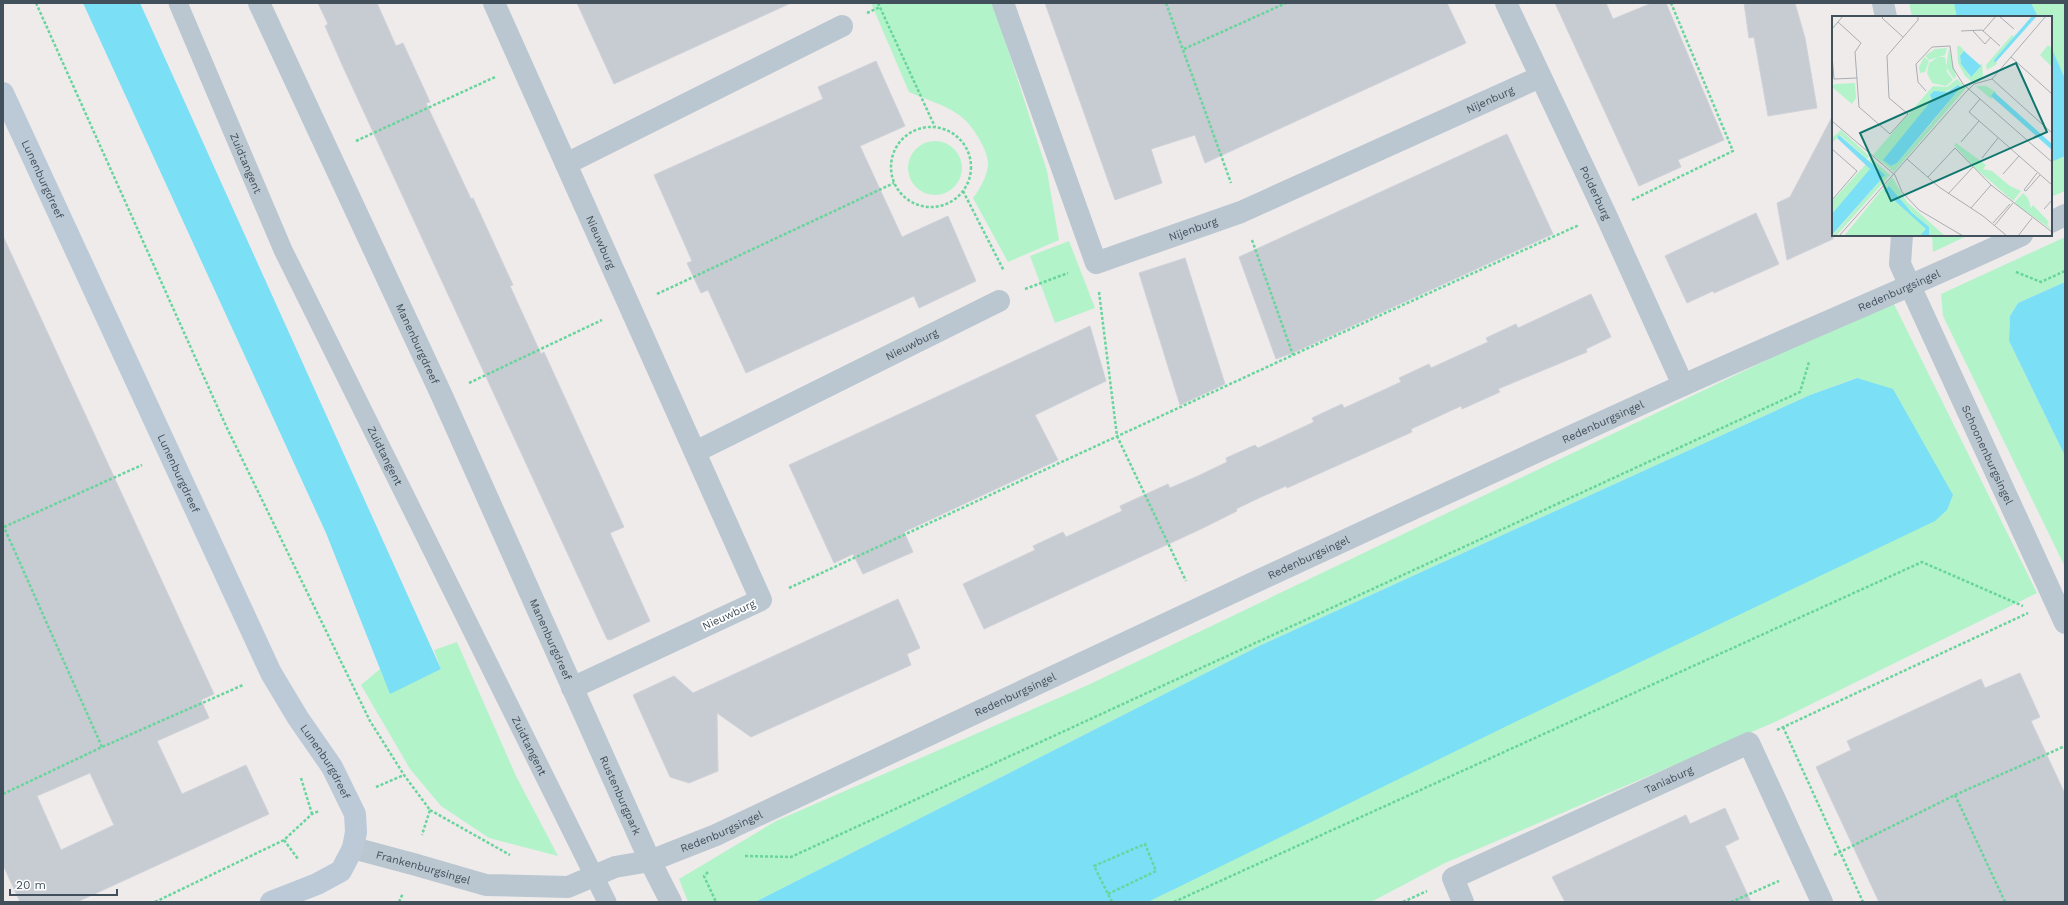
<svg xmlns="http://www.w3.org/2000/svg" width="2068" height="905" font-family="'Work Sans',sans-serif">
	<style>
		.green { fill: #b3f3ca }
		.water { fill: #7bdff5 }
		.building { fill: #c7cbd2; stroke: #cfd2d9; fill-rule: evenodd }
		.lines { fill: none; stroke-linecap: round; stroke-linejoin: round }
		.path { stroke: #68d59c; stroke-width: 2.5; stroke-dasharray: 3 2; stroke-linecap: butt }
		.lane { stroke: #bac7d0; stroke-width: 19 }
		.street { stroke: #bac7d0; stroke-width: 22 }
		.secondary { stroke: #bccad8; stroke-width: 22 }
		.labels { text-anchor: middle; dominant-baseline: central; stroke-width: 3.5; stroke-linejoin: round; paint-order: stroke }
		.street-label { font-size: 11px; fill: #42505b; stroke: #fff }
		.inset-road { fill: none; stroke: #aaadb1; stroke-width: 1 }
		.view { fill: #0f766e; fill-opacity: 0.15; stroke: #0f766e; stroke-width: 2 }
		.inset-edge { fill: none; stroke: #42505b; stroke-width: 2 }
	</style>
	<rect width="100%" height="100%" fill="#efebeb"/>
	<g class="green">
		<path d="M871,3h122l54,168 12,69 -51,22 -35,-64c7,-9 14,-22 15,-33 1,-13 -14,-37 -24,-46 -14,-13 -37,-19 -55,-27z"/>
		<path d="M1909,3h156v188l-14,6v-180h-139z"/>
		<circle cx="935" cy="168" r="27"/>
		<path d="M1932,235h37l-36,17z"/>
		<path d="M2065,237v45l-47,21 -8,13 -1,25 56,115v111l-122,-251 -2,-22z"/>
		<path d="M1069,241l26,67 -40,15 -25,-67z"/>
		<path d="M1892,300l145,293 -262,129 -330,141 -74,39h-223l24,-12 701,-506 -17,-6 -46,17 -551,251 -504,256h-67l-9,-23 97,-58 312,-136z"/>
		<path d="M457,642l59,134 42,80 -69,-18 -48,-32 -31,-37 -49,-84 19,-16 10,24 51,-24 -7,-19z"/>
	</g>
	<g class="water">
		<path d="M83,3h57l301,666 -51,25 -64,-161z"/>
		<path d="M1954,3h77l7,14h-81z"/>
		<path d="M2051,47l14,32v77l-14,6z"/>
		<path d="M2065,282v174l-56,-115 1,-25 8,-13z"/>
		<path d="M1857,378l36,11 60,106 -6,15 -12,11 -418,200 -369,181h-393l504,-256 551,-251z"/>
	</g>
	<g class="building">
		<path d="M318,3h59l19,43 7,-3 27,59 -4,1 45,96 2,-1 40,87 -3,1 31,68 3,-2 80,175 -14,6 40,88 -40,19 -3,-1 -263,-570 -19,-43 3,-2z"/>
		<path d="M577,3h214l-177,81z"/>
		<path d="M1045,3h402l19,40 -261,120 -10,-28 -44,14 11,34 -47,17z"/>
		<path d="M1555,3h51l7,16 39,-16h14l58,137 -46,20 3,7 -42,19z"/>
		<path d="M1744,3h51l10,35 12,70 -49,8 -14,-79 -5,1z"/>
		<path d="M876,61l29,65 -45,20 42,91 46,-21 28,65 -57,27 -5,-12 -168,77 -38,-83 -7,3 -14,-30 5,-2 -38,-86 169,-76 -5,-12z"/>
		<path d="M1833,115v124l-46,21 -10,-57 13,-6z"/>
		<path d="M1507,134l46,100 -258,118 -19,7 -37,-102z"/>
		<path d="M1756,213l23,51 -65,29 -1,-2 -26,12 -22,-47z"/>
		<path d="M3,236l211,458 -13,6 8,18 -52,23 25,53 64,-29 23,49 -192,88h-57l-17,-37zM90,773l24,52 -53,25 -24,-54z"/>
		<path d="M1185,258l40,126 -45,21 -41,-132z"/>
		<path d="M1591,294l20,43 -25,12 1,3 -89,37 2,3 -38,17 -1,-3 -26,12 -24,11 1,3 -125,56 -1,-2 -25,11 -25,12 1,2 -36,18 -217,100 -21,-45 72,-34 -2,-4 30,-14 3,5 56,-26 -2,-5 48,-22 2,4 28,-12 29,-14 -1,-4 29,-13 3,3 56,-26 -2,-4 30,-14 2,4 57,-26 -2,-4 30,-14 2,4 57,-26 -2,-4 30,-14 2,4z"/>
		<path d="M1090,326l16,55 -71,34 23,45 -154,72 9,20 -50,22 -10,-20 -19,9 -45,-98z"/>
		<path d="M898,599l22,49 -13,6 4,11 -160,72 -34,-24 1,58 -29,12 -19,-6 -37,-82 41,-19 19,17z"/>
		<path d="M2020,673l20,44 -9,4 34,73v108h-186l-63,-135 35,-17 -4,-9 134,-62 4,9z"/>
		<path d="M1725,808l14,31 -14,7 26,56h-186l-13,-25 134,-62 4,9z"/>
	</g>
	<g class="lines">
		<g class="path">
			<path d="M36,3l190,423 144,295 34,54 26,35 -8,25"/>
			<path d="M878,3l57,124"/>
			<path d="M1166,3l65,180"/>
			<path d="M867,13l13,-6"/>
			<path d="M1184,49l102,-46"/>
			<circle cx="931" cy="167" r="40"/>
			<path d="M356,141l139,-64"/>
			<path d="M963,191l41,80"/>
			<path d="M1632,200l101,-49 -62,-148"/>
			<path d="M1252,240l41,115"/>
			<path d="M2016,272l25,10 24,-11"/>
			<path d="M1025,289l43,-16"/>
			<path d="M1099,292l18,144 69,145"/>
			<path d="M657,294l237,-111"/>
			<path d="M469,383l133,-63"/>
			<path d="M3,525l99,222"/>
			<path d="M4,527l138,-62"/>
			<path d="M789,588l504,-233 286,-130"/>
			<path d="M1783,727l80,175"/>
			<path d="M1777,730l251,-117"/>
			<path d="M301,778l11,36"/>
			<path d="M376,787l28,-12"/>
			<path d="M3,794l99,-47 141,-62"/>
			<path d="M1955,795l50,107"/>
			<path d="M430,810l80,45"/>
			<path d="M284,840l14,19"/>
			<path d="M1834,855l121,-60 110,-49"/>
			<path d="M745,856l46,1 1009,-465 9,-30"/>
			<path d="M708,872l-4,4 12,26"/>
			<path d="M1108,894l48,-23 -11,-27 -51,22 18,36"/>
			<path d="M155,902l129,-62 28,-26 7,-3"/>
			<path d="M399,902l4,-9"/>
			<path d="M1174,902l748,-340 101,44"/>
			<path d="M1403,902l24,-11"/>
			<path d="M1731,902l48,-21"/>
		</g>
		<path class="lane" id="s1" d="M178,3l105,247 324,652"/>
		<g class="street">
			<path id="s2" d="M259,3l183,393 208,465 21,41"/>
			<path id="s3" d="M494,3l267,597 -189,88"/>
			<path id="s4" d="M1003,3l93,260 145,-51 299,-135"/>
			<path id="s5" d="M1506,3l99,210 78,172"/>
			<path d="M1883,3l3,14"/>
			<path d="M566,164l276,-138"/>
			<path d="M2051,222l14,-7"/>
			<path id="s6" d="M1902,235l-2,29 165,359"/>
			<path id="s7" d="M695,452l304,-151"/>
			<path id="s8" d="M353,848l60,16 73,21 82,2 47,-20 35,-6 66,-26c321,-151 641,-302 963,-448 114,-52 230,-99 343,-152"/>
			<path id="s9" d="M1463,902l-10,-24 296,-135 73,159"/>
		</g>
		<path class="secondary" id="s10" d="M3,93l268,580 27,45 34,49 23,47 1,18 -3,16 -12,23 -24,13 -46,18"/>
	</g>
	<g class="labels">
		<g class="street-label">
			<text stroke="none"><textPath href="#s4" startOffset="703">Nijenburg</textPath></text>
			<text stroke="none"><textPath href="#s1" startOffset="174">Zuidtangent</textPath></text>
			<text stroke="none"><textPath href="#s10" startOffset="95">Lunenburgdreef</textPath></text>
			<text stroke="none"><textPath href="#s5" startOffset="210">Polderburg</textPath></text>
			<text stroke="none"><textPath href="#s4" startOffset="379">Nijenburg</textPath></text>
			<text stroke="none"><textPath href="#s3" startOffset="262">Nieuwburg</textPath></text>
			<text stroke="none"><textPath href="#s8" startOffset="1680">Redenburgsingel</textPath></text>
			<text stroke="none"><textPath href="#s2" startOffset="376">Manenburgdreef</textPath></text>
			<text stroke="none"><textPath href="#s7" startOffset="242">Nieuwburg</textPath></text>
			<text stroke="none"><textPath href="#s8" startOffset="1356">Redenburgsingel</textPath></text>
			<text stroke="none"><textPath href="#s6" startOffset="239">Schoonenburgsingel</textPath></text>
			<text stroke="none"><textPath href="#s1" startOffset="498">Zuidtangent</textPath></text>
			<text stroke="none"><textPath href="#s10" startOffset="419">Lunenburgdreef</textPath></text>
			<text stroke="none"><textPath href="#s8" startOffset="1032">Redenburgsingel</textPath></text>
			<text transform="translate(729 615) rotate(-25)">Nieuwburg</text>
			<text stroke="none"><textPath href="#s2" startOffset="700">Manenburgdreef</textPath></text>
			<text stroke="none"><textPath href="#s8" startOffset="708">Redenburgsingel</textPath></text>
			<text stroke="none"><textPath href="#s1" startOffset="822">Zuidtangent</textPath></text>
			<text stroke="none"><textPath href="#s10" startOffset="743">Lunenburgdreef</textPath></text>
			<text stroke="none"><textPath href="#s9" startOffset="263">Taniaburg</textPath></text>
			<text stroke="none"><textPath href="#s2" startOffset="871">Rustenburgpark</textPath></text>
			<text stroke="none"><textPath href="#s8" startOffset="384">Redenburgsingel</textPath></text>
			<text stroke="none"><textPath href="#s8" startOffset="73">Frankenburgsingel</textPath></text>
		</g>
	</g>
	<g transform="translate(1832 16)">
		<rect width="220" height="220" fill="#efebeb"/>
		<path d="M180,19l2,2 -20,23 3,4 -10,6 -1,-5zM216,29l4,3v19l-12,-12zM125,30h3l6,7 -6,3v4l10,17 12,-14 1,13 -10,7 -8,-7 -7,-13zM115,32l-2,7 -16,5 -4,-4 10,-7zM117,32l7,29 -2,2 -8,-12zM92,41l5,4 -4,11 -5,1 -1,-6zM106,41h7l2,15 6,8 -7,6 -14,-3 -5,-10 2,-10zM125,63l9,9 -72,84 -21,-17 60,-69 14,1zM126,69l3,2 -31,38 -33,38 -6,3 41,-67zM23,67l1,15 -4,6 -20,-17 3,-3zM144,70h10l10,6 -5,7zM9,114l28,26 -2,3 -27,-24 -8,8v-5zM124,127l30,22 -3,4 9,2 18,15 11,5 -8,10 -38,-33 -21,-23zM39,142l19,17 -54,61h-4l52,-60 -15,-15zM34,148l3,3 1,8 -35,36 -3,11v-21zM60,161l15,25 38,34h-101zM191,177l5,5 3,10 2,-3 16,17 -2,2 5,6 -38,-27z" fill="#b3f3ca" fill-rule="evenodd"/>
		<path d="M200,0h5l-42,47 -1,-3zM132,35l17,15 -10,11 -10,-13 -1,-8zM126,69l3,2 -64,76 -6,3 -8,-6 49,-60 -2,-5 4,-4 13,1zM162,76l58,52v6l-61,-54zM7,119l46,40 -53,60v-21l38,-45 -33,-31zM57,170l23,27 17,14v9h-9l6,-7 -42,-38z" fill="#7bdff5"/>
		<path class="inset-road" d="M52,0l-2,2 21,19M167,0l15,13M6,6l23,21 -6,9 4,55 31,27 18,-20 -19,-16 -2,-42 31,-36v-4M0,13l11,-13M129,15l21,-1 18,16M141,15l12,13 6,-7M151,15l13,-15M0,39l2,24 23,-1M179,41l41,37M160,63l54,-63M160,63l60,54M94,75l-8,-9 -2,-18 16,-17 18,-1 3,22 10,16 89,78M148,83l-11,13 83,73M0,105l63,54 7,17 17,18 44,26M129,126l18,-21M0,133l25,22 -25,29M150,142l16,-20M75,143l32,28 44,29 24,20M205,157l-13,17 2,1 14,-16M171,158l16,-18M96,161l27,-29 36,37 61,47M116,178l25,-27M139,192l20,-23M212,193l8,-9M161,207l17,-19M163,209l18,-22M7,220l126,-143 9,-9 18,-5M186,220l14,-18"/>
		<path class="view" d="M184,47l31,69 -156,69 -31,-68z"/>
		<rect width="220" height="220" class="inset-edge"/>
	</g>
	<rect width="2068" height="905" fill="none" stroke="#42505b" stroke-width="8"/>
	<path d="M10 889v6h107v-6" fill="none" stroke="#42505b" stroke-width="2"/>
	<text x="16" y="889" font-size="12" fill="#42505b" stroke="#ffffff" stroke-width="3" paint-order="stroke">20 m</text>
</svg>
